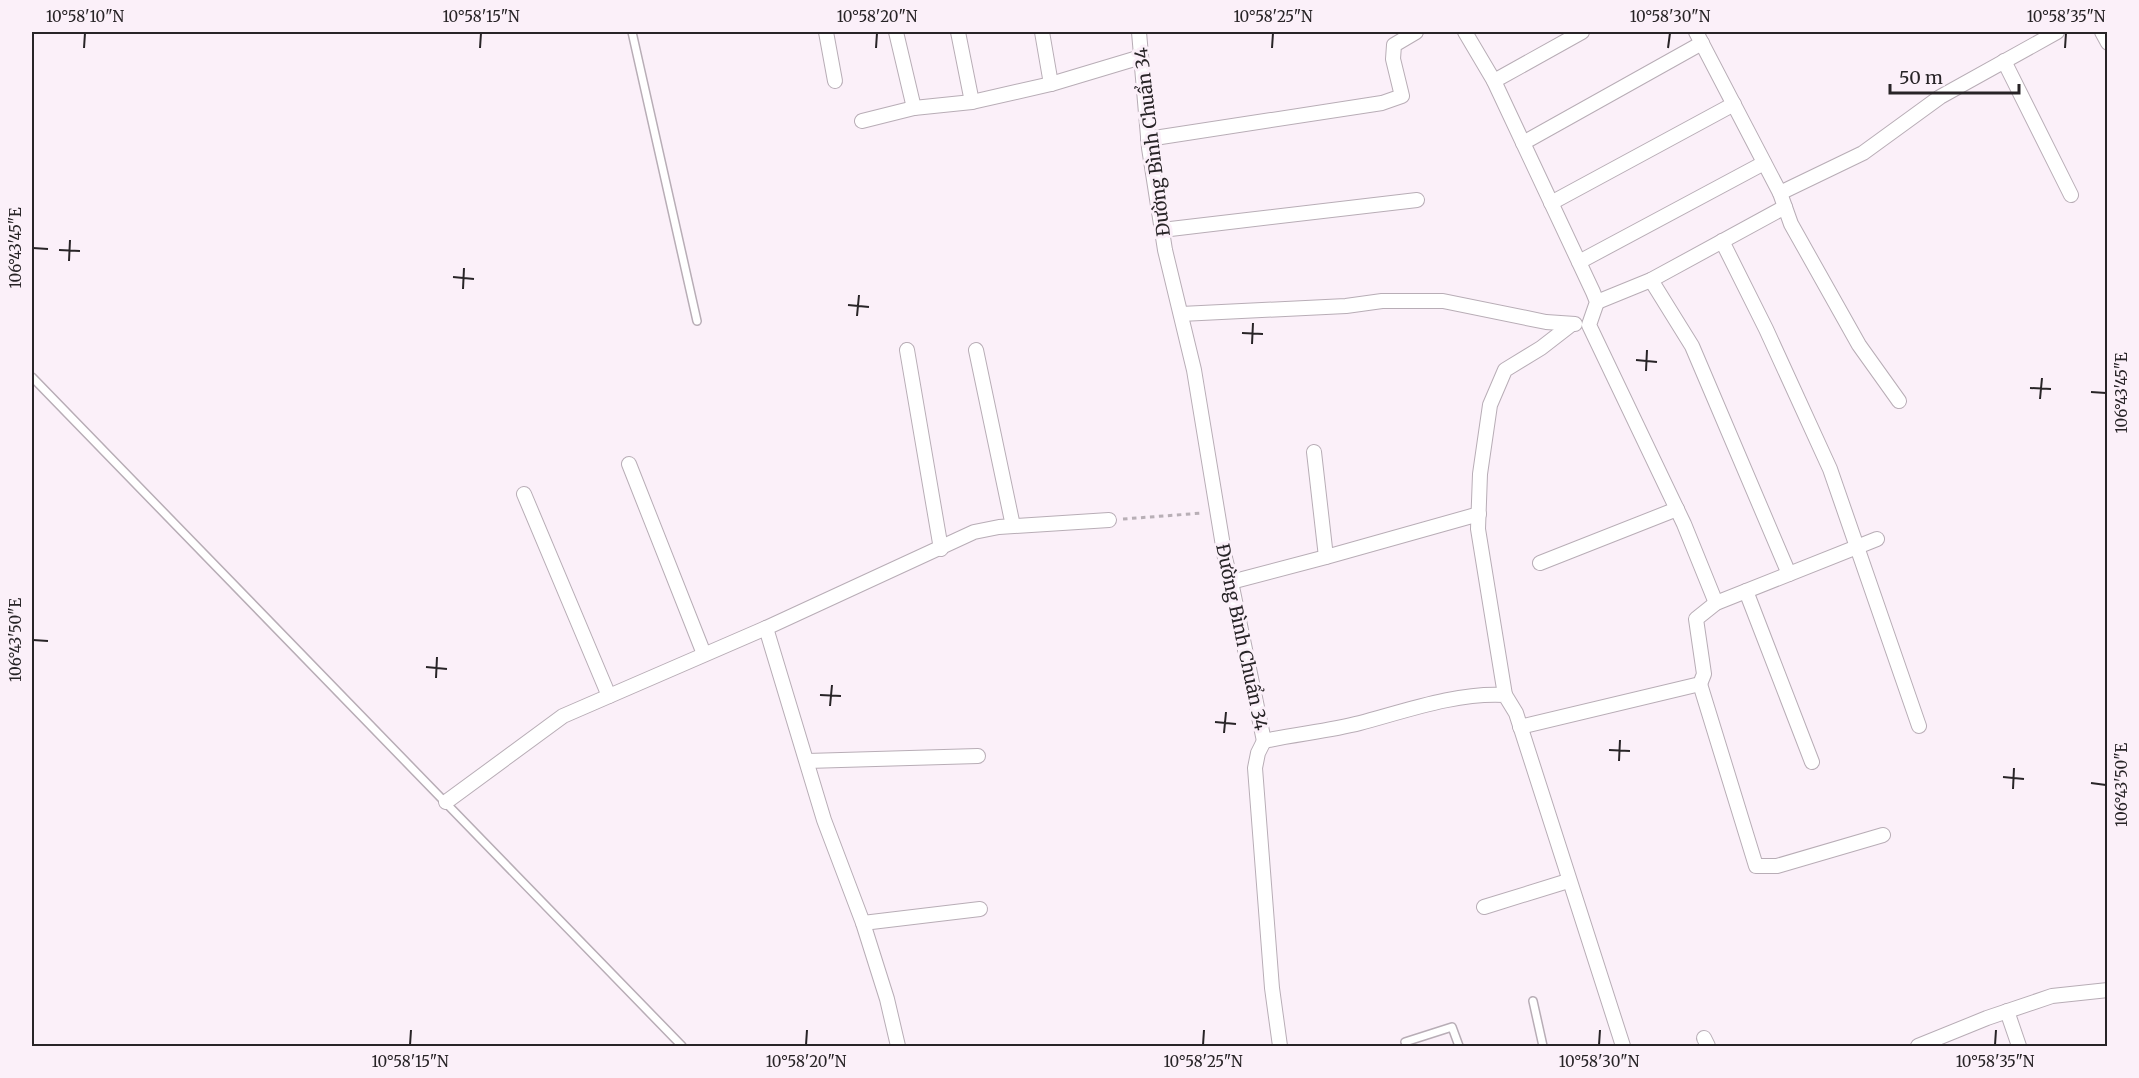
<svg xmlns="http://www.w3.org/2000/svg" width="2139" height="1078" font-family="Merriweather,serif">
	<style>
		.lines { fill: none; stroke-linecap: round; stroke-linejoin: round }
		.lane-casing { stroke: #b8adb6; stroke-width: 10 }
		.street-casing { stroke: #b8adb6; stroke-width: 16 }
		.path { stroke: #b8afb6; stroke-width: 3; stroke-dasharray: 4.5 4.5; stroke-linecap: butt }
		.lane { stroke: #fff; stroke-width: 7 }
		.street { stroke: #fff; stroke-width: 14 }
		.ticks { fill: none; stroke: #282427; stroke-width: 2 }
		.labels { text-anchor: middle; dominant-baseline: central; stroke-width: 6; stroke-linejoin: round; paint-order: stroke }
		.street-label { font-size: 18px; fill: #282427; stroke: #fbf0f9 }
		.neatline { fill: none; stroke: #282427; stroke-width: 2 }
		.ticks-label { font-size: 15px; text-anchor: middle; fill: #282427 }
	</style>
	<rect width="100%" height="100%" fill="#fbf0f9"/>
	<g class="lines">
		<g class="lane-casing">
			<g id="lane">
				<path d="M632,32l65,289"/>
				<path d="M32,377c215,224 433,446 650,669"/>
				<path d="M1533,1001l10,45"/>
				<path d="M1405,1042l47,-15 7,19"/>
			</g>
		</g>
		<g class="street-casing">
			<g id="street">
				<path d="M826,32l9,49"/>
				<path d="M896,32l18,76"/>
				<path d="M958,32l14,70"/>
				<path d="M1042,32l9,52"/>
				<path d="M1139,32l10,116 16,102 29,120 31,188 6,24 33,159c32,-7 65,-10 96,-18 45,-12 98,-31 145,-28l11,18 107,333"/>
				<path d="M1465,32l29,49 99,211 4,10 -8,23 95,199 32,79"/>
				<path d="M1696,32l84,161 11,31 68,121 40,56"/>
				<path d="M2102,32l6,11"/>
				<path d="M2004,61l67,134"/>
				<path d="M1494,81l88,-49"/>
				<path d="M862,121l52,-13 58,-6 79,-18 90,-27"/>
				<path d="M1148,139l234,-36 20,-7 -9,-37 1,-14 22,-13"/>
				<path d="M1523,143l179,-100"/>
				<path d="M1780,193l83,-40 77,-56 117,-65"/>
				<path d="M1551,203l183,-99"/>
				<path d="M1162,230l255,-30"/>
				<path d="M1722,241l44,88 64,140 89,257"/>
				<path d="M1579,262l185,-99"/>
				<path d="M1651,280l41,66 97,228"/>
				<path d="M1597,302l54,-22 134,-73"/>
				<path d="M1181,314l165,-8 36,-5h61l103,21 29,2"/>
				<path d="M907,350l34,199"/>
				<path d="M976,350l37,176"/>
				<path d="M1314,452l12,105"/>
				<path d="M629,464l75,190"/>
				<path d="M524,494l85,202"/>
				<path d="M1540,563l137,-54"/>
				<path d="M1231,582l95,-25 153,-43"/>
				<path d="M1746,591l66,171"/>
				<path d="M766,628l58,192 39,103 24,76 11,47"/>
				<path d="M1700,684l56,182h21l106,-31"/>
				<path d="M1505,695l-27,-166 2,-55 10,-69 15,-35 36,-22 31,-24"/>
				<path d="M1520,727l180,-43 4,-10 -8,-55 20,-16 161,-64"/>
				<path d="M1264,741l-6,12 -3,15 17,220 8,58"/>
				<path d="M807,761l171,-5"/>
				<path d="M446,802l117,-86 203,-88 208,-96 25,-5 110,-7"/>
				<path d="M1484,907l84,-26"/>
				<path d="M863,923l117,-14"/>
				<path d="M2007,1011l12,35"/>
				<path d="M1704,1038l4,8"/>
				<path d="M1918,1046l69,-28 65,-22 56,-6"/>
			</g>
		</g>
		<path class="path" d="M1123,519l80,-6"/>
		<use href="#lane" class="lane"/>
		<use href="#street" class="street"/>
	</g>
	<path class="ticks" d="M84,48l1,-15M480,48l1,-15M876,48l1,-15M1272,48l1,-15M1668,48l2,-15M2065,48l1,-15M33,248l15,1M59,250l21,1M69,261l1,-21M453,277l21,2M463,289l1,-21M848,305l21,2M857,316l2,-21M1242,333l21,1M1252,344l1,-21M1636,360l21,2M1646,371l1,-21M2030,388l21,1M2091,392l15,1M2040,399l2,-21M33,640l15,1M426,667l21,2M436,678l1,-21M820,695l21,1M830,706l2,-21M1215,722l21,2M1224,733l2,-21M1609,750l21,1M1619,761l1,-21M2003,777l21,2M2091,783l15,2M2013,789l1,-21M410,1045l1,-15M806,1045l1,-15M1203,1045l1,-15M1599,1045l1,-15M1995,1045l1,-15"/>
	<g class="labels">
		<g class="street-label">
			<text transform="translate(1152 142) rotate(-97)">Đường Bình Chuẩn 34</text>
			<text transform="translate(1242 637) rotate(78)">Đường Bình Chuẩn 34</text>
		</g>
	</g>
	<rect width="2139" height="1078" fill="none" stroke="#fbf0f9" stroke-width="66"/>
	<path d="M1890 84v9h129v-9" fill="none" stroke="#282427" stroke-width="3"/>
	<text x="1899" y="84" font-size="18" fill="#282427" stroke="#fbf0f9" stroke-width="4.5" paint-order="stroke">50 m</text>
	<rect x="33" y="33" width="2073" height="1012" class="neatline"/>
	<g class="ticks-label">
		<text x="85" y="22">10°58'10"N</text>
		<text x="481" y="22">10°58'15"N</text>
		<text x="877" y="22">10°58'20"N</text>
		<text x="1273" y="22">10°58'25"N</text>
		<text x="1670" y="22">10°58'30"N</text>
		<text x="2066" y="22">10°58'35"N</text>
		<text transform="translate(16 248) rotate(-90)" y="5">106°43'45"E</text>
		<text transform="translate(2122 393) rotate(-90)" y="5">106°43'45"E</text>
		<text transform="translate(16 640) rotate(-90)" y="5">106°43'50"E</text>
		<text transform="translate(2122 785) rotate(-90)" y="5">106°43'50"E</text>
		<text x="410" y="1067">10°58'15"N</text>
		<text x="806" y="1067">10°58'20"N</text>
		<text x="1203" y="1067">10°58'25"N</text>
		<text x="1599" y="1067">10°58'30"N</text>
		<text x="1995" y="1067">10°58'35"N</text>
	</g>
</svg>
